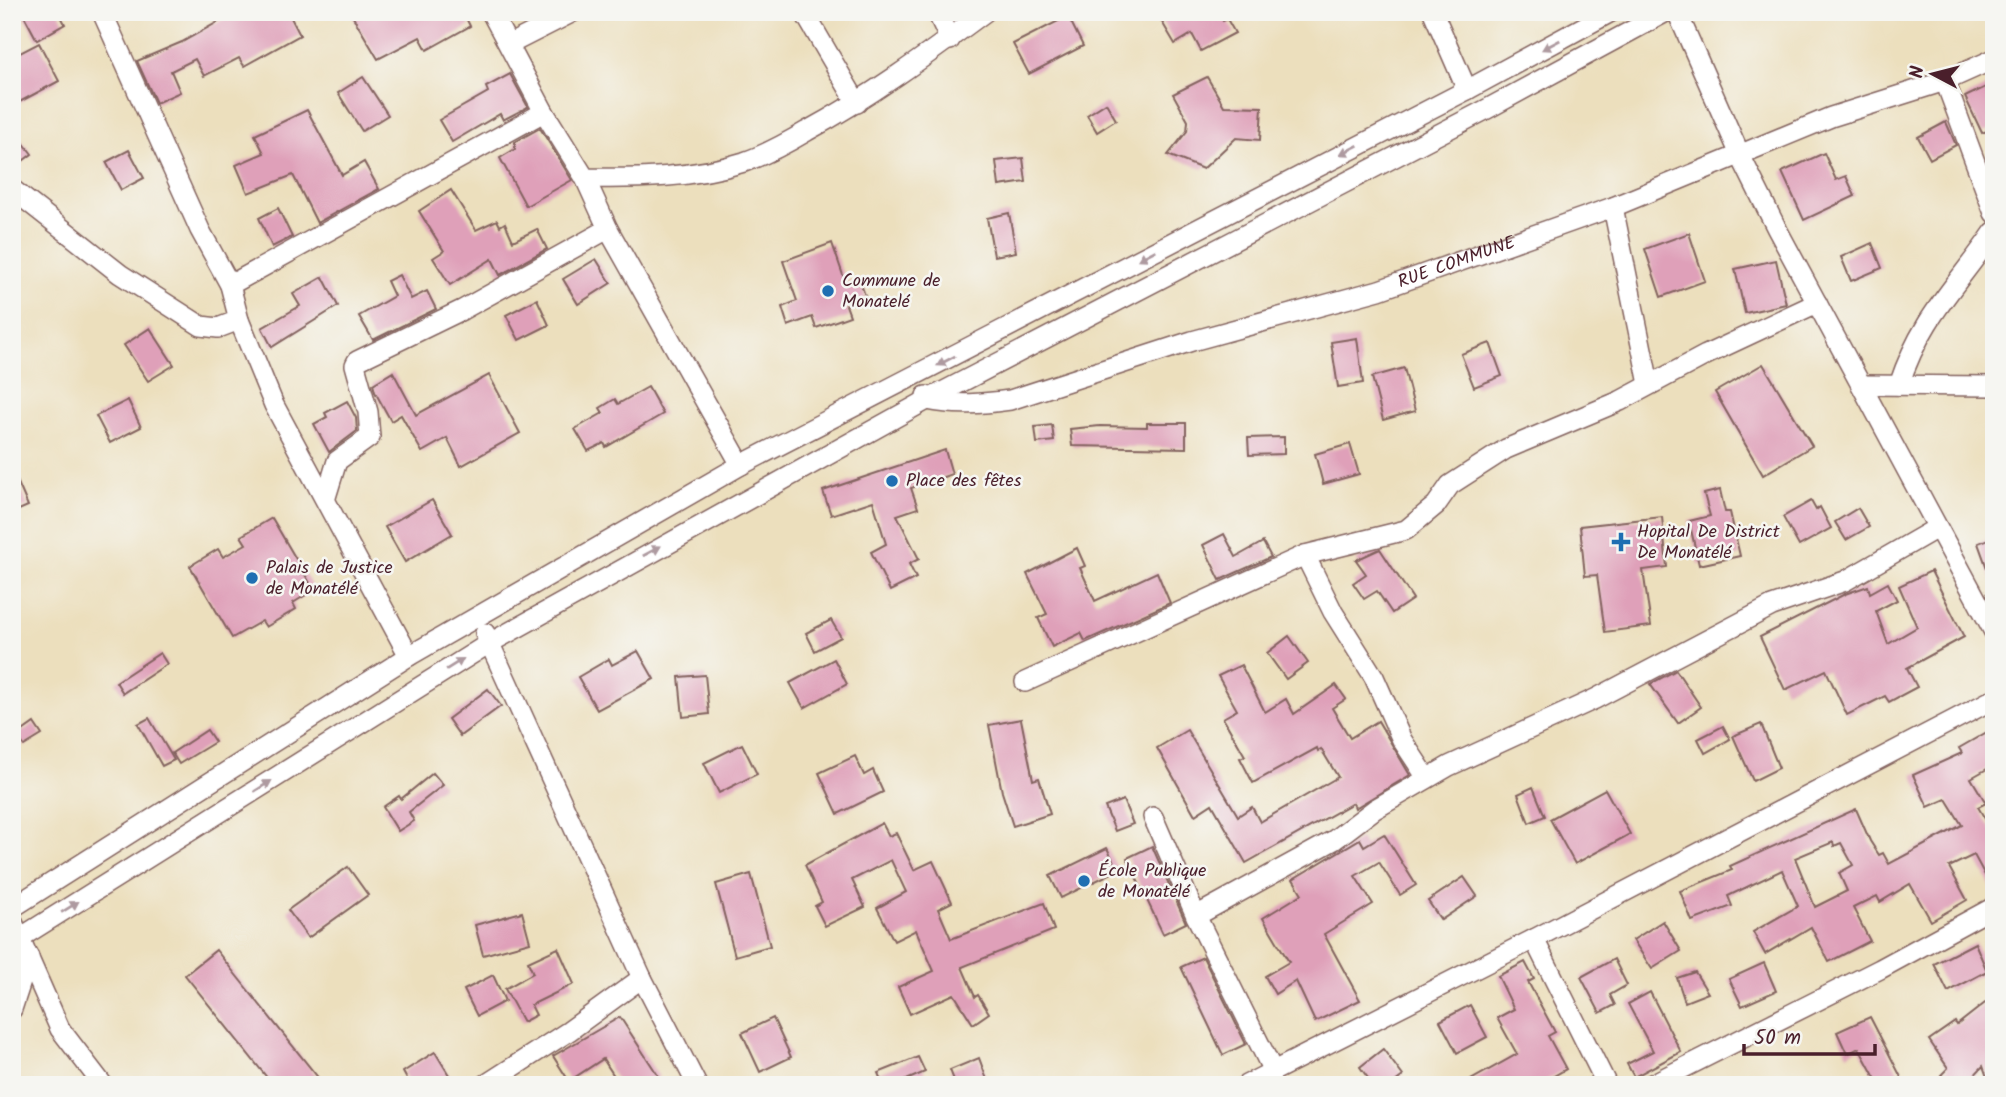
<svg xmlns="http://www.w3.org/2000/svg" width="2006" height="1097" font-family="Kalam,sans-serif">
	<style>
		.building { fill: #dfa0b9; fill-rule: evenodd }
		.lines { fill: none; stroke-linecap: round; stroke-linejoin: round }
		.minor-casing { stroke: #83625e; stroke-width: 22 }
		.minor { stroke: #fff; stroke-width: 19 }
		.oneway { fill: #ae9aa0 }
		.poi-dot { fill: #1f6fb2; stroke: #f6f6f2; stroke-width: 2.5 }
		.labels { text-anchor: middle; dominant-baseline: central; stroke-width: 5; stroke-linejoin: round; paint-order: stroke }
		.street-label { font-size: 18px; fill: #4a1f2b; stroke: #f6f6f2 }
		.poi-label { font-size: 18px; fill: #4a1f2b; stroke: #f6f6f2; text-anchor: start }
	</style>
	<rect width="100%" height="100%" fill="#f6f6f2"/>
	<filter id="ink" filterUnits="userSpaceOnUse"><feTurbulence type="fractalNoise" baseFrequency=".0143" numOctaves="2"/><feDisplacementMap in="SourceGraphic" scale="14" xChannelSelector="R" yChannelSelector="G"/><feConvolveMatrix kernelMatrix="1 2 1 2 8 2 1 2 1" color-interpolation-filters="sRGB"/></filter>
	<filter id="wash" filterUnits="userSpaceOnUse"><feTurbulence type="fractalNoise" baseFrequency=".00686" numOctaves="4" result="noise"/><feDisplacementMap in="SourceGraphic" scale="28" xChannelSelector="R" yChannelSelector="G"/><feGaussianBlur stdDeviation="1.57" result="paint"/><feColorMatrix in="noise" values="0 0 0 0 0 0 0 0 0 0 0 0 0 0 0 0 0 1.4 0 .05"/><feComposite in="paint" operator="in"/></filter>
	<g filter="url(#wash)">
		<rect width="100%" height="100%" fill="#ecdfbd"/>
		<g id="blocks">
			<g class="building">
				<path d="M22,12h37l6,12 -28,16z"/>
				<path d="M236,12h52l12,23 -56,31 -5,-8 -35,18 -9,-17 -24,12 9,21 -24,11 -19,-42 45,-19z"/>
				<path d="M350,12h113l7,14 -43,24 -7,-13 -42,22z"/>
				<path d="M1156,12h62l5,9 4,-2 8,14 -34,18 -9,-17 -17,10z"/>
				<path d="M1068,16l15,30 -54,28 -16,-30z"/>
				<path d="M39,43l20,38 -47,25v-49z"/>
				<path d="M510,74l18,33 -25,13 -3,-6 -48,28 -13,-22 49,-28 -2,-5z"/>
				<path d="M363,77l25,38 -26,16 -24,-38z"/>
				<path d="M1207,77l17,29 38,1 -2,33 -24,-2 -33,31 -35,-14 19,-24 1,-10 -15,-27z"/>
				<path d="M1994,83v45l-12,5 -17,-36z"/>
				<path d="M1106,103l10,17 -19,12 -10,-17z"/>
				<path d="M307,110l35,65 22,-13 15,27 -62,34 -24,-48 -45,18 -12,-28 28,-12 -9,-18z"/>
				<path d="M1946,122l10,23 -26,14 -12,-22z"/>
				<path d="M12,128l20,26 -20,15z"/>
				<path d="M540,128l32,52 -46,26 -26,-48 15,-9v-7z"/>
				<path d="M129,150l15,28 -23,12 -15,-28z"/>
				<path d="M1824,153l12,27 10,-4 9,20 -51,24 -22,-48z"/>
				<path d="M1023,158l3,24 -27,4 -3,-25z"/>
				<path d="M451,190l25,40 21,-10 3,6 5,-3 8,18 24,-12 10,20 -47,26 -8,-16 -42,26 -17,-27 11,-7 -25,-40z"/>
				<path d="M278,208l14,29 -20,10 -13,-29z"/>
				<path d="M1009,213l7,39 -22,4 -7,-38z"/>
				<path d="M1689,233l16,48 -44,16 -16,-48z"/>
				<path d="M832,243l14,41 13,-5 7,19 -20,7 4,11 -34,12 -4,-11 -24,9 -6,-19 15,-6 -14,-40z"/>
				<path d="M1872,243l10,25 -31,13 -10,-24z"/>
				<path d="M596,259l15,24 -33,21 -15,-25z"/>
				<path d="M1776,260l10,44 -41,9 -10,-44z"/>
				<path d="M399,275l12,24 16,-8 9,18 -63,31 -14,-24 35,-20 -7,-15z"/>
				<path d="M323,277l15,29 -66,41 -10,-19 38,-22 -7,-12z"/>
				<path d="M537,299l12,26 -30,15 -13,-25z"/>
				<path d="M150,328l24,37 -26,16 -24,-36z"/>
				<path d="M1357,338l6,45 -25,4 -7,-45z"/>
				<path d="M1490,343l12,33 -28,11 -13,-33z"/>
				<path d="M1763,364l49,82 -49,29 -48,-83z"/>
				<path d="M1404,368l11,43 -32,9 -11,-43z"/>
				<path d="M393,372l23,43 73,-40 31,58 -59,33 -14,-28 -25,14 -21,-37 -10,6 -16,-29 -2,-8z"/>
				<path d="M648,387l15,27 -57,33 -2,-4 -16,8 -13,-22 28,-16 -3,-5 15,-9 3,5z"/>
				<path d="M128,400l13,27 -31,16 -14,-27z"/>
				<path d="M347,401l9,17 1,13 -28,21 -15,-28 13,-7 -2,-4z"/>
				<path d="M1147,423h39v25l-114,-2 -2,-17 30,-3 47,1z"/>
				<path d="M1052,425l2,16 -17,2 -2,-16z"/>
				<path d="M1284,437v17l-35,1 -1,-17z"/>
				<path d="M1350,444l9,30 -36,10 -8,-30z"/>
				<path d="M945,450l7,24 -41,14 7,20 -21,7 22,44 -10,5 7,14 -26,13 -19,-39 15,-8 -13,-43 -42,14 -8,-24z"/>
				<path d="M12,469l16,37 -16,7z"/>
				<path d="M1720,490l5,22h5l10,44 -41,9 -10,-44 21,-5 -6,-22z"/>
				<path d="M432,500l20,34 -47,28 -20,-35z"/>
				<path d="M1811,501l5,9 4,-3 11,21 -32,18 -16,-29z"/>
				<path d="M1858,508l11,19 -23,13 -11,-18z"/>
				<path d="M1662,517l5,50 -24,3 8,56 -46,6 -8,-57 -12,1 -5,-50z"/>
				<path d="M272,518l42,72 -21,13 3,6 -30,18 -4,-6 -30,17 -42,-72 28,-17 5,8 23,-13 -5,-8z"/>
				<path d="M1224,534l12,23 27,-15 8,15 -51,23 -17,-35z"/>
				<path d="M1994,537v45h-2l-14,-39z"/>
				<path d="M1077,548l8,18 -5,2 15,33 62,-29 13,31 -85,38 -4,-8 -29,14 -14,-29 9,-4 -20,-40z"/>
				<path d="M1380,549l33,50 -21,14 -15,-22 -13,8 -11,-16 13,-9 -10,-14z"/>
				<path d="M1931,571l33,66 -57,31 10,19 -28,15 -4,-6 -38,19 -21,-45 -41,20 -25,-53 85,-43 23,-8 2,7 18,-10 9,17 -21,11 12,33 29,-17 -18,-41z"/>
				<path d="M831,620l10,17 -26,14 -9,-18z"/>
				<path d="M1289,636l19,27 -22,16 -19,-26z"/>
				<path d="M638,651l16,28 -57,31 -19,-33 31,-18 3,6z"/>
				<path d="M160,653l7,11 -44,29 -7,-11z"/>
				<path d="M834,659l13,25 -43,24 -14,-25z"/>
				<path d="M1241,665l24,47 21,-13 8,15 42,-29 10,14 -14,9 18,30 28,-17 32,54 -55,33 -2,-5 -107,60 -34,-59 -17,11 -38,-67 30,-18 51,86 14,-9 8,15 78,-45 -17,-28 -3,2 -1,-3 -64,35 -13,-25 5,-2 -22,-38 14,-8 -19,-34z"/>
				<path d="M1676,670l25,37 -23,16 -28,-39z"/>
				<path d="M705,675l4,39 -26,3 -4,-40z"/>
				<path d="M488,689l13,17 -41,30 -12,-17z"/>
				<path d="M149,718l25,42 -12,6 -24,-42z"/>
				<path d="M1021,719l12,61 6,-2 11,36 -37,12 -11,-34 -13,-67z"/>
				<path d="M34,723l8,12 -18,11 -7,-11z"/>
				<path d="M1761,724l18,44 -26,13 -20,-45z"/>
				<path d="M1723,726l7,13 -25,14 -7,-14z"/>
				<path d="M1994,728v37l-23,13 15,25 -8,4 16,27v58l-20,-37 -25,12 18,33 -36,21 -21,-37 -30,18 -3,-6 -24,12 17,33 -41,21 -18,-35 -46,27 -12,-22 45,-26 -16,-36 -54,26 4,10 -40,15 -12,-30 52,-21 -2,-4 126,-57 14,32 9,14 4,-2 6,11 73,-39 -16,-26 -18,8 -15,-32 49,-22 -3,-5zM1833,842l1,4 7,-3 12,22 -14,8 8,18 -32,16 -20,-49z"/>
				<path d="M207,730l8,12 -36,22 -7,-11z"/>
				<path d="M742,744l15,30 -38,19 -15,-30z"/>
				<path d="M855,756l9,19 9,-5 10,22 -45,22 -19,-41z"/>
				<path d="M433,773l10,12 -34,27 5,9 -16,10 -15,-24 16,-11 2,3z"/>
				<path d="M1533,787l12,29 -16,7 -11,-29z"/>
				<path d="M1605,789l25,45 -55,30 -25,-45z"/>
				<path d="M1123,800l10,24 -18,7 -10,-24z"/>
				<path d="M882,823l7,13 7,-3 18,37 19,-9 19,41 -14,7 13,30 93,-36 10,27 -92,37 13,30 3,-2 11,18 -16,11 -19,-30 -44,20 -12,-27 36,-16 -18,-41 -22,11 -17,-33 29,-16 -15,-32 -39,20 13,27 -40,19 -10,-20 7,-4 -17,-37z"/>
				<path d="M1384,834l32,51 -16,10 -21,-33 -24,14 18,28 -49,30 36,66 -45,22 -19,-41 -21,13 -10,-18 24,-14 -26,-44 39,-24 -9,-15 67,-40 4,7z"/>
				<path d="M1152,846l34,77 -23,11 -36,-76z"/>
				<path d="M1107,848l11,22 -57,28 -11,-22z"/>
				<path d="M348,867l20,28 -60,43 -20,-28z"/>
				<path d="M751,874l19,72 -35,10 -19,-72z"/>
				<path d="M1464,877l13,19 -36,24 -13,-19z"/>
				<path d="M522,912l8,30 -47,13 -8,-30z"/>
				<path d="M1663,921l18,30 -29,18 -19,-29z"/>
				<path d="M1975,943l12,28 -39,21 -14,-28z"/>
				<path d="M558,948l16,36 -43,21 5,10 -13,7 -18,-33 28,-16 -5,-11z"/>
				<path d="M216,950l108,135h-51l-88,-110z"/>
				<path d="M1203,957l43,87 -23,11 -42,-88z"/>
				<path d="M1614,959l13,26 -17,10 5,10 -15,8 -19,-36z"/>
				<path d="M1525,962l9,17 -6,3 27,50 -7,4 18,33 -28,16h-76l55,-31 -20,-36 17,-9 -16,-33z"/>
				<path d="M1764,963l12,28 -34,15 -13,-27z"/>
				<path d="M1695,972l13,21 -23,9 -8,-24z"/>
				<path d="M493,975l12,26 -28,15 -13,-26z"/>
				<path d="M1650,992l31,60 -47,25 -7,-13 26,-13 -25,-47z"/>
				<path d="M1994,996v89h-4l-7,-19 -18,19h-14l-10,-10 7,-7 -19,-28 26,-18 2,3z"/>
				<path d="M1470,1005l17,32 -30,16 -17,-32z"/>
				<path d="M620,1017l39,60 -12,8h-27l-17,-26 -34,22 -16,-25z"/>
				<path d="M1870,1017l32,62 -11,6h-12l-20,-37 -12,6 -10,-22z"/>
				<path d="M773,1018l18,39 -31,15 -18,-39z"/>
				<path d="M1383,1049l20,27 -12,9h-18l-13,-18z"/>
				<path d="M435,1052l17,28 -7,5h-35l-7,-13z"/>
				<path d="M918,1057l7,15 -30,13h-12l-5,-12z"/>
				<path d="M979,1058l10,27h-33l-6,-15z"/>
			</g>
		</g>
	</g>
	<g filter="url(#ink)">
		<use href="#blocks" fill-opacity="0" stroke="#83625e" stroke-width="2"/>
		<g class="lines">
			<g class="minor-casing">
				<g id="minor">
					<path d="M102,12l98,218 30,55 9,35 35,85 135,251"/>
					<path d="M491,12l53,100 41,66c52,1 109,0 159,-16 23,-8 43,-19 63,-31 63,-34 120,-76 178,-119"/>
					<path d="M804,12l53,91"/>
					<path d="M937,12l13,28"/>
					<path d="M1433,12l34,78"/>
					<path d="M1677,12l64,145 36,72 217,403"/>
					<path d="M510,44l63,-32"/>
					<path d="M1945,81l49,132"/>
					<path d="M585,178l23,51 133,236"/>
					<path d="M12,189l108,85 81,52 17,2 21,-8"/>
					<path d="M1613,207l36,177"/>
					<path d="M230,285l314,-173"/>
					<path d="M1862,385l132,1"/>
					<path d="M1899,385c22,-67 56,-97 95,-153"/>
					<path id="s1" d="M926,396l1,4c29,6 55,4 83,0l182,-59 187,-51 234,-83 218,-90 114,-36 49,-22"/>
					<path d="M326,497l11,-36 33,-24 -2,-25 -13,-47 2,-4 105,-51 146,-81"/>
					<path d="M1305,555l28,57 41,65 28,63 25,38"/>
					<path d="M485,633l157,345 55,107"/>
					<path d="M1025,682l280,-127 101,-25 30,-25 14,-20 56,-36 114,-48 86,-46 111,-52"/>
					<path d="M1153,817l43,99"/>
					<path d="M12,908l397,-252 332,-191 726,-375 144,-78"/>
					<path d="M12,920l48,109 43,56"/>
					<path d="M1534,939l73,146"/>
					<path d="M12,943l476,-299 439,-244 560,-291 179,-97"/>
					<path d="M12,1009l17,-52"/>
					<path d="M1273,1071l-77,-155 138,-76 41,-31 74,-43 146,-67 177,-93 73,-25 92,-53"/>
					<path d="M485,1085l84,-54 73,-53"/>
					<path d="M1246,1085l288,-146 460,-240"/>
					<path d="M1650,1085l230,-116 114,-62"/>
				</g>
			</g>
			<use href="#minor" class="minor"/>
		</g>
		<defs><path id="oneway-solid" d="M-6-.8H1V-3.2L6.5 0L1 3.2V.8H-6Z" transform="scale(1.75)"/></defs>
		<g class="oneway">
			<use href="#oneway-solid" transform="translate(1551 45) rotate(152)"/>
			<use href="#oneway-solid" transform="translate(1349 150) rotate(153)"/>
			<use href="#oneway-solid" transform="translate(1147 255) rotate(152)"/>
			<use href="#oneway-solid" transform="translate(946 361) rotate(152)"/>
			<use href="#oneway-solid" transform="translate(652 551) rotate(-29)"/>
			<use href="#oneway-solid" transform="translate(455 664) rotate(-32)"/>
			<use href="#oneway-solid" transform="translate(263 786) rotate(-32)"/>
			<use href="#oneway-solid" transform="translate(70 907) rotate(-32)"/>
		</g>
	</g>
	<g class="poi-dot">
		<circle cx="828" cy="291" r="7"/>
		<circle cx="892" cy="481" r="7"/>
		<path d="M1617.5 531.5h7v7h7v7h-7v7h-7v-7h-7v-7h7z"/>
		<circle cx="252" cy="578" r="7"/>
		<circle cx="1084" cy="881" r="7"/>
	</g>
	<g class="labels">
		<g class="street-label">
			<text stroke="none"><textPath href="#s1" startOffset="555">RUE COMMUNE</textPath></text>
		</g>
		<g class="poi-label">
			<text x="842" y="281">Commune de<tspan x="842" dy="21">Monatelé</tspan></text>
			<text x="906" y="481">Place des fêtes</text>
			<text x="1637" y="532">Hopital De District<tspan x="1637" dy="21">De Monatélé</tspan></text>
			<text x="266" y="568">Palais de Justice<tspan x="266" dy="21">de Monatélé</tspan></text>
			<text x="1098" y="871">École Publique<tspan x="1098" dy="21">de Monatélé</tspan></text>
		</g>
	</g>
	<rect width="2006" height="1097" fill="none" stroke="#f6f6f2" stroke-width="42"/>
	<g transform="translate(1933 74) rotate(277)" stroke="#f6f6f2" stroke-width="5" paint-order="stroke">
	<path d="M0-5L12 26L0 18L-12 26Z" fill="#4a1f2b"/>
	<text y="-10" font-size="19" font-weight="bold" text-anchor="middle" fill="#4a1f2b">N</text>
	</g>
	<path d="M1744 1044v10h131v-10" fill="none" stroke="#4a1f2b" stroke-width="3.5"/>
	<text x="1754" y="1044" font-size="21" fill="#4a1f2b" stroke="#f6f6f2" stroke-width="5" paint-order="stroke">50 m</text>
</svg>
